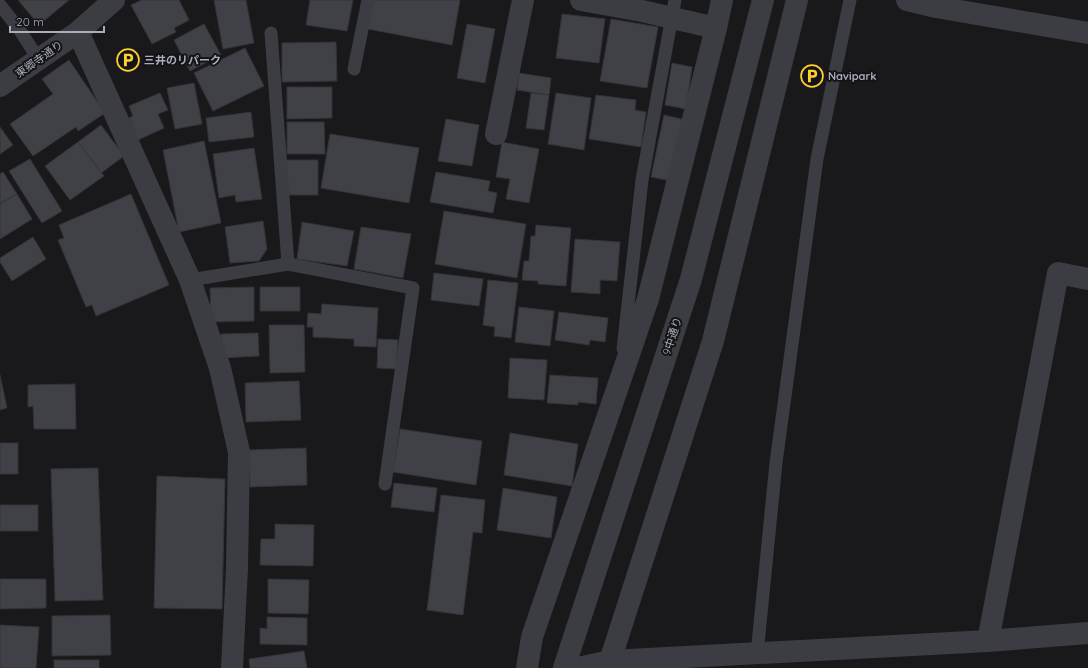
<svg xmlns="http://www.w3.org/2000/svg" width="1088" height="668" font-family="Quicksand,'Noto Sans JP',sans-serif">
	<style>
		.building { fill: #404146; stroke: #333338 }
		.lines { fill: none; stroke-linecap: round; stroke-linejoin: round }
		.service { stroke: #3c3c43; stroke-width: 13 }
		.minor { stroke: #3c3c43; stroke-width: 22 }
		.tertiary { stroke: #3c3c43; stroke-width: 22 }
		.minor-bridge { stroke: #3c3c43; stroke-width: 22 }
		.labels { text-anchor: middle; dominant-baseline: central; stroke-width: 4; stroke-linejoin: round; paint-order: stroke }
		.street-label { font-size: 11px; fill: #aaaebc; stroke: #141417 }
		.poi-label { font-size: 11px; font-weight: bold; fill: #aaaebc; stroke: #141417; text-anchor: start }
	</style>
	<rect width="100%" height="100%" fill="#19191c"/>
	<g class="building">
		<path d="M18,0h51l-30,25z"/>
		<path d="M142,0h37l10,20 -15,8 2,4 -24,12 -21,-39z"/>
		<path d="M214,0h32l8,43 -31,6z"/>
		<path d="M310,0h43l-6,31 -41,-6z"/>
		<path d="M373,0h87l-8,45 -84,-16z"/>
		<path d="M562,14l43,5 -6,44 -43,-5z"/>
		<path d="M611,19l47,8 -11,61 -47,-7z"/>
		<path d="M204,24l17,31 -31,16 -16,-31z"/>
		<path d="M467,24l28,5 -10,54 -28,-5z"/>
		<path d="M336,42l1,39 -55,1v-39z"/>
		<path d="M245,48l19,38 -51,25 -19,-38z"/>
		<path d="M69,60l36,53 -27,18 -2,-4 -43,29 -23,-32 43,-30 -11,-15z"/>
		<path d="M672,63l20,4 -6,42 -21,-4z"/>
		<path d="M519,73l32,5 -2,17 -32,-5z"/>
		<path d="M194,83l8,41 -27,5 -8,-41z"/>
		<path d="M287,87h45v31l-45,1z"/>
		<path d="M160,93l8,17 -10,4 6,14 -26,12 -9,-22 4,-2 -4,-10z"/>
		<path d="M531,93l18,2 -5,35 -18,-2z"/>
		<path d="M556,93l35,5 -7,52 -36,-6z"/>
		<path d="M596,95l40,5 -1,10 11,2 -5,35 -52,-8z"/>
		<path d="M251,112l3,25 -45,5 -3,-24z"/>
		<path d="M664,115l21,5 -13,61 -21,-4z"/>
		<path d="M446,119l33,6 -7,41 -34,-5z"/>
		<path d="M287,122h37l1,32h-38z"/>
		<path d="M101,125l23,31 -23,17 -23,-31z"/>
		<path d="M0,127l13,18 -13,9z"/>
		<path d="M330,134l89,14 -10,55 -88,-15z"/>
		<path d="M204,141l17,82 -42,9 -16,-82z"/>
		<path d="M78,142l26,34 -34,24 -25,-34z"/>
		<path d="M502,142l37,7 -10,54 -23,-4 4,-20 -14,-2z"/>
		<path d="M254,148l8,51 -26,3 -1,-7 -16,3 -6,-44z"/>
		<path d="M30,159l32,52 -20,12 -33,-52z"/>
		<rect x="286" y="160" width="32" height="35"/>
		<path d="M3,172l14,22 -17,10v-30z"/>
		<path d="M436,172l54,9 -2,10 9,2 -4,20 -63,-11z"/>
		<path d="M17,194l15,25 -32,20v-35z"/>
		<path d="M131,194l38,91 -73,31 -4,-11 -6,2 -28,-67 6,-2 -5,-13z"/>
		<path d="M444,211l82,13 -9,54 -82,-14z"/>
		<path d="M263,221l4,28 -8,12 -29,2 -5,-36z"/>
		<path d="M302,222l52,9 -7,35 -50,-7z"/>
		<path d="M536,225l35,3 -5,58 -28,-2v-3l-16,-1 2,-19h5l2,-25h4z"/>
		<path d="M361,227l50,7 -8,44 -49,-9z"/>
		<path d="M33,237l13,22 -34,22 -12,-19v-4z"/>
		<path d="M575,239l45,3 -3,39 -17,-1v14l-29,-2z"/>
		<path d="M434,273l49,6 -4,27 -48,-6z"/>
		<path d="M488,280l30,3 -7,55 -17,-2 1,-9 -12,-2z"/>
		<path d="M254,287v34l-43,1 -1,-34z"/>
		<rect x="260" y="287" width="40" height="24"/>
		<path d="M322,304l56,4 -2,39 -22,-1v-7l-41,-2v-10h-6l1,-14 13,1z"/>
		<path d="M519,307l35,4 -4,35 -35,-4z"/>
		<path d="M559,312l49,6 -3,24 -15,-2 -1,5 -34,-5z"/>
		<path d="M269,325h35l1,47 -35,1z"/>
		<path d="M258,333l1,23 -38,2v-24z"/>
		<path d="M378,339l20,1 -2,29 -19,-1z"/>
		<path d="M510,358l37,2 -3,40 -36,-2z"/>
		<path d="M0,375l7,33 -7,2z"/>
		<path d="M550,375l48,3 -2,26 -18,-2v3l-31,-2z"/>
		<path d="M299,381l2,39 -55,2 -1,-39z"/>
		<path d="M75,384l1,45h-42l-1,-23 -5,1v-22z"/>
		<path d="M400,429l82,12 -6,44 -83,-13z"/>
		<path d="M510,433l68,11 -6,42 -68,-11z"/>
		<rect x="0" y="443" width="18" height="31"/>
		<path d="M306,448l1,37 -57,2 -1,-37z"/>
		<path d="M98,468l5,132 -48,1 -4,-132z"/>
		<path d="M157,476l68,3 -3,130 -68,-1z"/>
		<path d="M394,483l43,5 -3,24 -43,-5z"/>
		<path d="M503,488l54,9 -6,41 -54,-8z"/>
		<path d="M441,495l44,5 -3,33 -9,-1 -10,83 -36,-5z"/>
		<rect x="0" y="505" width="38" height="26"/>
		<path d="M275,524l39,1 -1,41 -53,-1 1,-26h14z"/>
		<path d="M0,579h46v29l-46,1z"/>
		<path d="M268,579l41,1 -1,34 -40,-1z"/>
		<path d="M110,615l1,40 -59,1v-40z"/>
		<path d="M267,617l40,1v27l-47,-1v-16l7,1z"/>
		<path d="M0,625l39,2 -3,41h-36z"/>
		<path d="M304,651l3,17h-57l-1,-9z"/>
		<rect x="54" y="660" width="45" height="8"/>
	</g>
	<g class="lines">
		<g class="service">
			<path d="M0,5l19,24 20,31"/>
			<path d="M271,33l17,231"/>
			<path d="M354,69l14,-69"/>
			<path d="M190,280l98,-16 125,24 -28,196"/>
			<path d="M623,349l19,-169 33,-180"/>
			<path d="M757,654l19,-191 41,-304 33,-159"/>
		</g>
		<g class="minor">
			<path d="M581,0l61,11 74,17 6,-28"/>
			<path d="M797,0l-84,341 -103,320 378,-20 100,-8"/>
			<path d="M907,0l29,7 152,26"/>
			<path d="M78,32l112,248 30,88 19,84 -2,116 -5,100"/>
			<path d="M496,134l27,-134"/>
			<path d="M988,641l70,-368 30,6"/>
			<path d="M527,668l5,-31 116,-338 68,-271"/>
		</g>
		<g class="tertiary">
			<path d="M0,86l78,-54 36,-32"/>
			<path d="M564,668l127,-389 72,-279"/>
		</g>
		<path class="minor-bridge" d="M578,668l32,-7"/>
	</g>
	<defs>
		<g id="parking-ring" transform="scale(1.15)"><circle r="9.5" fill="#141417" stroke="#ffcf2e" stroke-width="1.5"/><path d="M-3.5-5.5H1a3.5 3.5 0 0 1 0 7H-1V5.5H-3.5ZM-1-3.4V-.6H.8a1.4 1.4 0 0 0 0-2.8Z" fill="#ffcf2e"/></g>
	</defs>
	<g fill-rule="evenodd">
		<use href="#parking-ring" x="128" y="60"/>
		<use href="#parking-ring" x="812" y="76"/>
	</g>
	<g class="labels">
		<g class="street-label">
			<text transform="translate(39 59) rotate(-35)">東郷寺通り</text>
			<text transform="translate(672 336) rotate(-72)">9中通り</text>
		</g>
		<g class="poi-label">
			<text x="144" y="60">三井のリパーク</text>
			<text x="828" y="76">Navipark</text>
		</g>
	</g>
	<path d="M10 26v6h94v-6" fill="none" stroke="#aaaebc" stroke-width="2"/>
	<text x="16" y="26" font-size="12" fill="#aaaebc" stroke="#141417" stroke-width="3" paint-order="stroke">20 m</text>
</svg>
